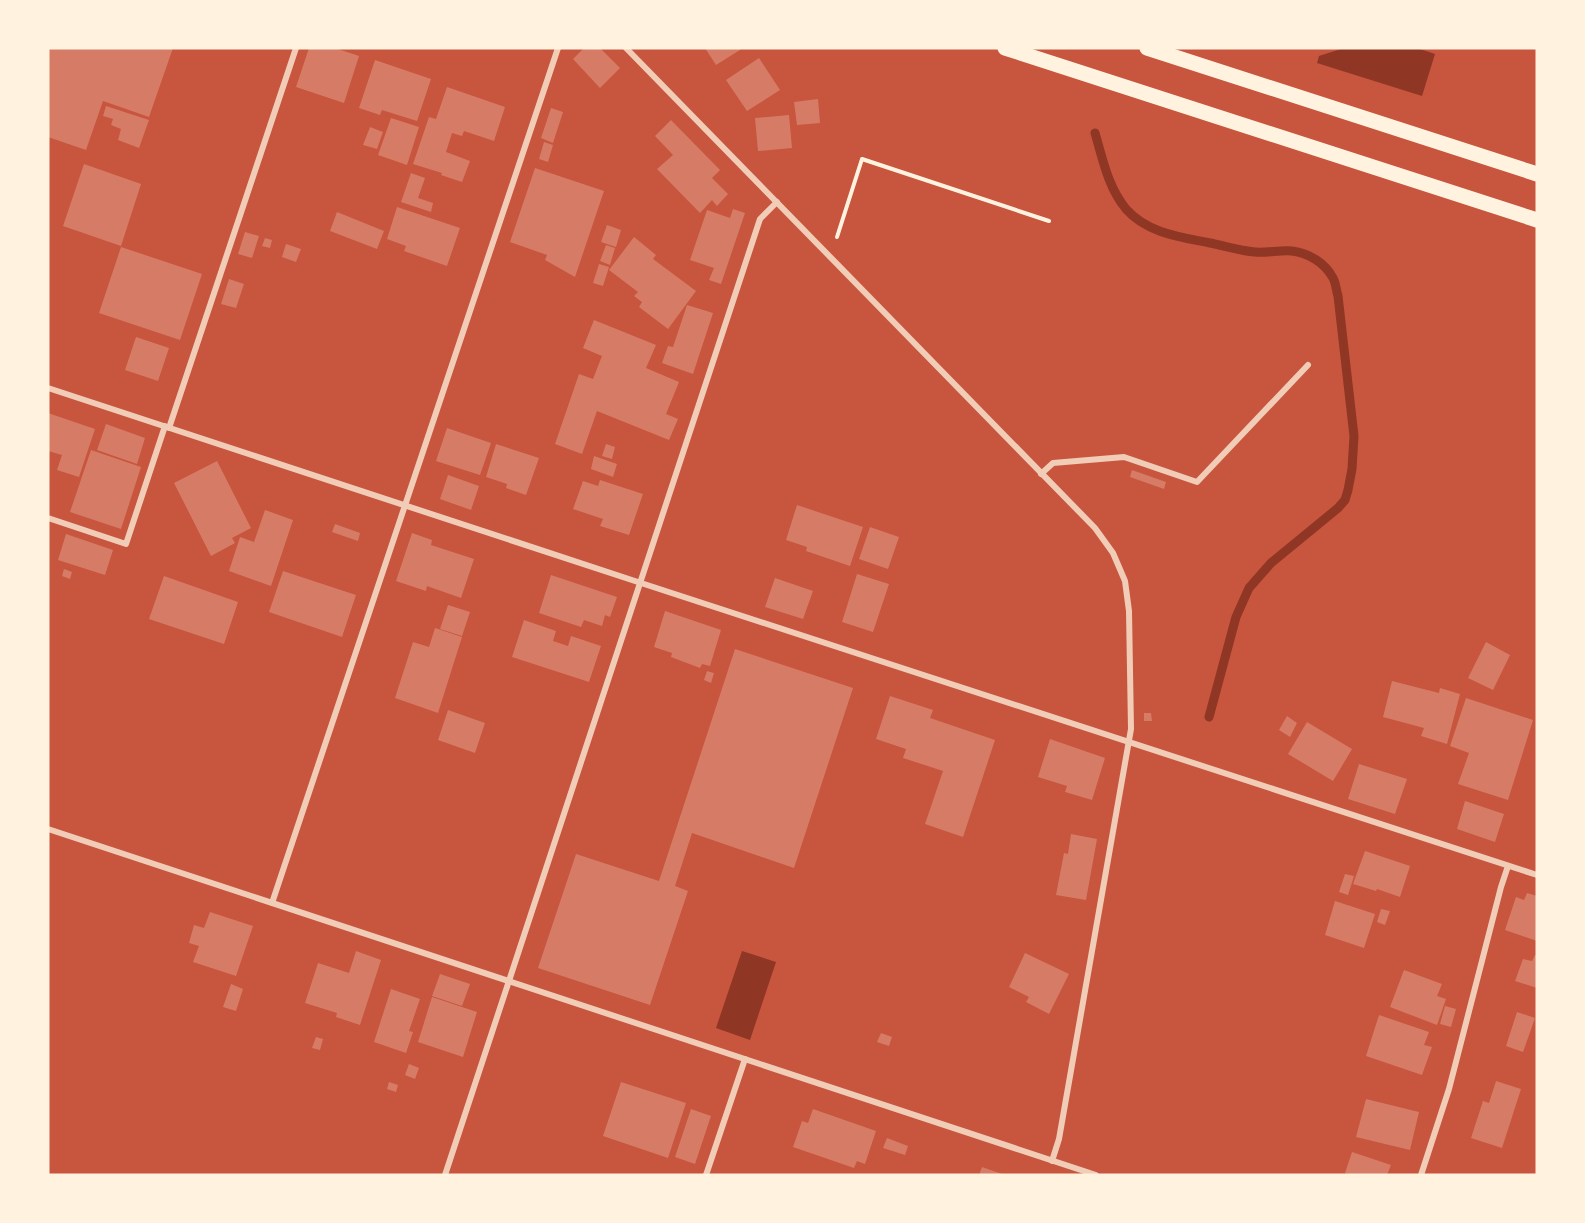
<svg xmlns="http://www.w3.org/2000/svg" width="1585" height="1223" font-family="'Titillium Web',sans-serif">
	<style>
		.water { fill: #8f3625 }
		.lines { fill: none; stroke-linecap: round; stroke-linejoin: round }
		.stream { stroke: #8f3625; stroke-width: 9 }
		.building { fill: #d67c66 }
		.path { stroke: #fff3e0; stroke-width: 4 }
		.minor { stroke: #f1ccb7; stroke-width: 6 }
		.primary { stroke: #fff3e0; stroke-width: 15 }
	</style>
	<rect width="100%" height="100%" fill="#c8553d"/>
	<g class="water">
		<path d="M1344,48h73l18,6 -13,42 -105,-33 2,-7z"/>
		<path d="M742,951l34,11 -26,78 -34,-12z"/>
	</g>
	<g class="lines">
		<path class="stream" d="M1095,133c8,27 13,54 31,76 21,24 54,28 84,34 15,3 30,8 45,9 12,1 25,-2 37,-1 17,2 33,12 41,27 3,5 3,12 5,18l16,140 -2,33 -4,21 -3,10 -7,8 -67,55 -22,25 -13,29 -27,100"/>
	</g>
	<g class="building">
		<path d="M48,48h125l-24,69 -46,-16 -17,49 -38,-13z"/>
		<path d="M309,48h26l24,8 -15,47 -48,-16z"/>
		<path d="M584,48h16l20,20 -20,20 -27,-29z"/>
		<path d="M705,48h38l-27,17z"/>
		<path d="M759,58l21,32 -33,21 -21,-31z"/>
		<path d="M375,60l56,19 -14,42 -35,-11 -2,5 -21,-7z"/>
		<path d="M447,87l58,20 -11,34 -30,-10 -2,5 -10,-3 -6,19 24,9 -8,21 -21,-7 1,-2 -29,-9 16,-47 7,2z"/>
		<path d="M818,99l2,24 -23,2 -3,-23z"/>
		<path d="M106,106l43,14 -10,28 -21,-8 3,-11 -10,-4 2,-6 -10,-3z"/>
		<path d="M551,108l12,4 -10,31 -12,-5z"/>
		<path d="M789,115l3,33 -34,3 -3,-33z"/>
		<path d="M391,118l28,9 -12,38 -29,-10z"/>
		<path d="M671,120l49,50 -8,8 16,16 -11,12 -5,-6 -12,13 -43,-44 16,-14 -18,-19z"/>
		<path d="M370,127l13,5 -6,17 -14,-4z"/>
		<path d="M544,142l9,3 -5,17 -9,-3z"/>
		<path d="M84,164l57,20 -20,62 -58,-20z"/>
		<path d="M535,168l69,23 -29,86 -30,-17 2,-5 -37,-13z"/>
		<path d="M411,173l14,5 -7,20 15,5 -2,9 -30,-10z"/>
		<path d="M397,207l63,21 -13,38 -43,-15 2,-5 -19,-7z"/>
		<path d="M733,209l12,4 -24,71 -12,-4 5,-12 -24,-8 17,-50 23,8z"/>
		<path d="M337,212l47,19 -7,18 -47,-18z"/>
		<path d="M607,225l14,5 -5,17 -15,-5z"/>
		<path d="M245,232l14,4 -7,22 -14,-4z"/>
		<path d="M634,237l22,18 -3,4 43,32 -28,38 -29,-22 3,-5 -8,-6 4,-4 -29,-22z"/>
		<path d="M265,238l7,2 -2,8 -8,-2z"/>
		<path d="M286,244l15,5 -5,13 -14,-5z"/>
		<path d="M606,245l9,3 -5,17 -10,-4z"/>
		<path d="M121,247l81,27 -22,66 -81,-27z"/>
		<path d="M599,264l10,3 -6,19 -10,-3z"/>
		<path d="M229,279l15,5 -8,24 -15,-4z"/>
		<path d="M687,305l26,8 -20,61 -31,-11 6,-17 5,1z"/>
		<path d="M594,320l62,25 -10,23 33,14 -13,32 12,5 -9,21 -72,-29 -15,43 -27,-10 24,-70 14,5 9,-23 -19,-8z"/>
		<path d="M136,337l33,11 -11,33 -33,-11z"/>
		<path d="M48,413l47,16 -16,48 -22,-7 5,-15 -14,-4z"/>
		<path d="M106,424l39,14 -8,26 -40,-14z"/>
		<path d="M447,428l44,15 -11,32 -44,-14z"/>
		<path d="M496,444l43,14 -13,37 -20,-7 1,-4 -21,-7z"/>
		<path d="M606,444l9,3 -3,12 -10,-3z"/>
		<path d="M91,450l50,17 -20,62 -51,-17z"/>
		<path d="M594,456l23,8 -4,13 -22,-8z"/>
		<path d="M217,461l34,67 -19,10 3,5 -24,13 -37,-73z"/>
		<path d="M1132,470l34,12 -2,7 -34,-12z"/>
		<path d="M448,475l31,11 -8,24 -31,-11z"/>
		<path d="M600,480l43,14 -14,41 -29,-9 3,-7 -30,-10 10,-28 15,5z"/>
		<path d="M797,505l66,22 -13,39 -44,-15 1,-4 -21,-7z"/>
		<path d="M265,510l28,10 -22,66 -42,-15 11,-34 14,5z"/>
		<path d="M335,524l25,9 -2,8 -26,-9z"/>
		<path d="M870,527l29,10 -11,32 -29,-10z"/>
		<path d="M412,533l20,7 -1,5 43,14 -13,39 -34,-12 -1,5 -30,-10z"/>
		<path d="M66,534l47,16 -8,25 -47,-15z"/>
		<path d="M64,569l8,3 -2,7 -8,-3z"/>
		<path d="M283,571l73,24 -14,42 -73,-25z"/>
		<path d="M857,574l32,10 -16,48 -31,-10z"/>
		<path d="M551,575l66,22 -7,20 -5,-2 -3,11 -18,-6 -3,7 -42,-14z"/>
		<path d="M164,576l74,26 -14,42 -75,-25z"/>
		<path d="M775,578l38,13 -10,28 -38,-12z"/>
		<path d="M448,605l22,7 -8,24 -22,-7z"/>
		<path d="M665,611l56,19 -11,36 -8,-2 -2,4 -29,-11 1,-4 -18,-6z"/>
		<path d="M524,620l32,11 -3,10 15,5 3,-10 30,10 -12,36 -77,-25z"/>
		<path d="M435,628l27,9 -24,76 -43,-15 18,-56 16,5z"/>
		<path d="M1486,642l24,13 -17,35 -25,-12z"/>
		<path d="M735,649l118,39 -59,180 -102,-35 -17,53 13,5 -38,114 -112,-37 38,-114 83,27z"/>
		<path d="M707,671l7,2 -3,10 -7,-3z"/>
		<path d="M1392,681l47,12 1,-5 20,6 -13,50 -26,-8 3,-8 -41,-11z"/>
		<path d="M890,696l43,14 -3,8 65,22 -32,97 -38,-13 18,-53 -40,-13 3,-9 -30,-10z"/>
		<path d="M1466,698l67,22 -25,80 -50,-16 11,-31 -19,-7z"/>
		<path d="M448,710l37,13 -10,30 -37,-13z"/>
		<path d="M1144,713h7l1,8h-8z"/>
		<path d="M1287,716l10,7 -7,14 -11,-7z"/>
		<path d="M1307,722l45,27 -19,32 -45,-27z"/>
		<path d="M1050,739l55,19 -13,42 -27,-8 2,-6 -29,-9z"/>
		<path d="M1359,764l48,15 -12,35 -47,-15z"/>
		<path d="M1465,801l39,13 -9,28 -38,-13z"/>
		<path d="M1071,834l26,5 -11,61 -30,-5 8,-42 4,1z"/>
		<path d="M1365,851l45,15 -10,31 -23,-8 -1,2 -23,-7z"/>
		<path d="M1345,874l9,2 -6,19 -9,-3z"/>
		<path d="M1527,893l10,3v45l-32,-11 11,-33 8,3z"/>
		<path d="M1335,901l40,13 -11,34 -39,-13z"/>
		<path d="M1381,909l9,2 -5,14 -8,-3z"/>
		<path d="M210,912l43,14 -17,50 -43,-14 6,-16 -10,-3 5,-18 10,3z"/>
		<path d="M356,951l25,9 -21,65 -24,-8 1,-4 -32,-10 13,-40 31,10z"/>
		<path d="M1025,953l44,21 -20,40 -23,-12 3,-5 -20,-10z"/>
		<path d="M1535,955h2v33l-22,-7 8,-22 9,2z"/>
		<path d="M1404,970l38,14 -5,12 9,3 -9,26 -47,-18z"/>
		<path d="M440,974l30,10 -8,22 -30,-10z"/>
		<path d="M231,984l12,5 -7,22 -13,-4z"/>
		<path d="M391,989l29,10 -11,32 4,1 -7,21 -32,-11z"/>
		<path d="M432,997l45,15 -14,45 -45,-15z"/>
		<path d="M1445,1006l11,3 -5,18 -11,-3z"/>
		<path d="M1517,1012l18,6 -12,34 -17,-6z"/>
		<path d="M1379,1015l50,17 -5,13 8,2 -10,28 -56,-19z"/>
		<path d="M881,1033l11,4 -3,9 -12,-4z"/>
		<path d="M316,1037l7,2 -3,11 -8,-2z"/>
		<path d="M409,1064l10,4 -4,11 -10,-4z"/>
		<path d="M1496,1081l25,8 -19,59 -31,-10 12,-37 6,2z"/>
		<path d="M389,1082l9,3 -2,7 -9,-3z"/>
		<path d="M621,1082l65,21 -18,55 -65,-22z"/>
		<path d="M1366,1099l53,13 -9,38 -54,-13z"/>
		<path d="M691,1109l20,7 -16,48 -20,-7z"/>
		<path d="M813,1109l63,22 -11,33 -8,-3 -3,7 -61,-21 9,-26 6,2z"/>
		<path d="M887,1138l21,8 -3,9 -22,-7z"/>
		<path d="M1352,1152l39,13 -4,10h-38l-4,-2z"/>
		<path d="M982,1167l23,8h-26z"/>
	</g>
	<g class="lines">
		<path class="path" d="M837,237l25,-78 187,62"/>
		<g class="minor">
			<path d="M626,48l469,480 18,25 12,28 4,30 2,118 -72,410 -7,22"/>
			<path d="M48,388l593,195 896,292"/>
			<path d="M169,428l127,-380"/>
			<path d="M1041,474l12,-11 71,-6 73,25 111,-117"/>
			<path d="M48,518l78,26 39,-118"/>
			<path d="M48,829l1048,346"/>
			<path d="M272,903l286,-855"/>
			<path d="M445,1175l315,-956 17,-17"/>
			<path d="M706,1175l39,-116"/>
			<path d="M1421,1175l28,-86 52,-202 7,-21"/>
		</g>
		<g class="primary">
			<path d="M1005,48l532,172"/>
			<path d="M1147,48l390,126"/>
		</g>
	</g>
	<rect width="1585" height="1223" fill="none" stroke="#fff3e0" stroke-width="99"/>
</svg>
